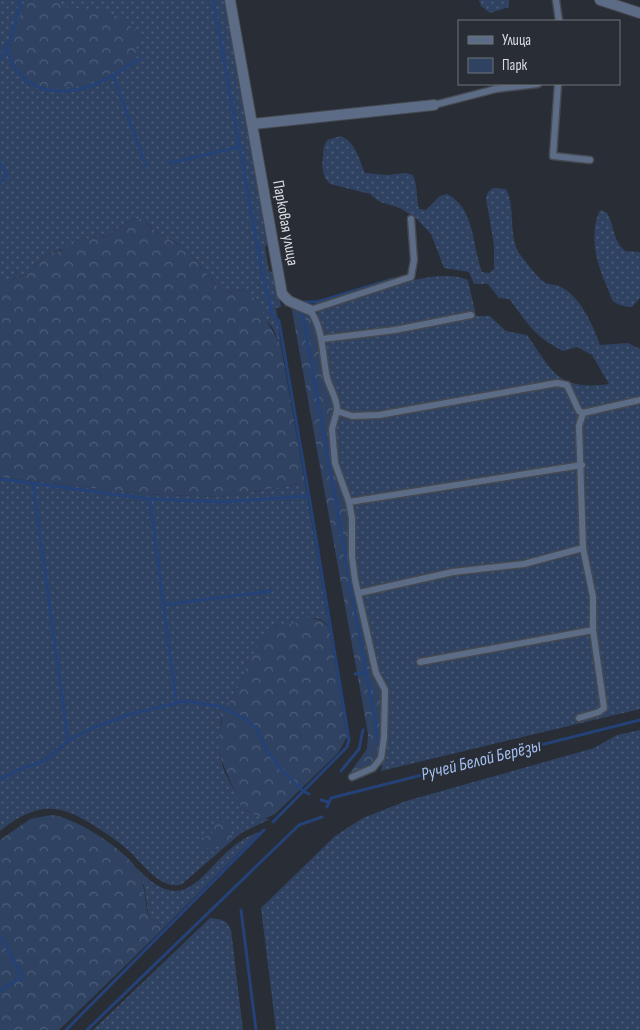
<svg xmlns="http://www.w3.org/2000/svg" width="640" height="1030" font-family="'Sofia Sans Condensed',sans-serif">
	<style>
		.green { fill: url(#green-dots) }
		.forest { fill: url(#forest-crowns) }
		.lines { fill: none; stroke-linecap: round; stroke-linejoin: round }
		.stream { stroke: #244277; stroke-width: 3 }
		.lane-casing { stroke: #454950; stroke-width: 9 }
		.street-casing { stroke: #454950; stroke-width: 12 }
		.lane { stroke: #5d6c86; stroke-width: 6 }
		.street { stroke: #5d6c86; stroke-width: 10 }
		.labels { text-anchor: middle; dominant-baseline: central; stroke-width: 4.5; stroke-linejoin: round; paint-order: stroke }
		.street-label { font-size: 16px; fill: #d8dbe0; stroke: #292d35 }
		.water-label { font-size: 18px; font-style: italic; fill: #a2bff0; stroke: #292d35 }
	</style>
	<defs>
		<pattern id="green-dots" width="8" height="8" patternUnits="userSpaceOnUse" patternTransform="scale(1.25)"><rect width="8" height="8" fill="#2f4262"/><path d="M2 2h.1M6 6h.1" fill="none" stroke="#4c5d78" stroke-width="1.8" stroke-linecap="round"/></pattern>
		<pattern id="forest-crowns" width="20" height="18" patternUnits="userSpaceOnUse" patternTransform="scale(1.25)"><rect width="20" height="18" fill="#2f4262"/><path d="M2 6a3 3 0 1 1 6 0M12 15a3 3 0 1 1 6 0" fill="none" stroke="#4c5d78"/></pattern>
	</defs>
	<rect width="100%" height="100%" fill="#292d35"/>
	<g class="green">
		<path d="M0,0h227l42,242 -4,5 4,24 6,2 6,34 -5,1 5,38 -9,-19 -29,-37 -17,2 -10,-7 -24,-29 -14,-12 -20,-11 -11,-10 -11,-4 -11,4 -17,13 -28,3 -13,9 -20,6 -19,20 -14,4 -5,5 -9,-1z"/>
		<path d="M479,0h30v7l-19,6 -9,-7z"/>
		<path d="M341,136c15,7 18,23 24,37l22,2 19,-2 7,2c5,11 3,23 6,34l7,1 14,-14 7,-2c28,14 25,51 35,78l7,1 5,-4v-24l-8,-47 2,-6 5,-4 13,1c10,19 2,46 13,64 5,7 18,24 25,29 4,3 10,2 15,4 21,9 34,39 41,59l28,-2 12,6v360l-259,62 3,-19 2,-66 -7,-9 -22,-104 -4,-71 -15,-43 -11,-107 -10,-34 1,-7c33,-12 118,-47 150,-31l8,36h14l16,15 21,4c26,37 31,56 82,49l-17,-29 -15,-8 -14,4c-31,-16 -34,-27 -54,-52l-10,-1 -11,-14h-14l-5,-12 -25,-4 -13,-34 -14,-15 -17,-11 -20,-6 -10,-8 -40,-10 -5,-6 -3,-12 2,-20 3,-6z"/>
		<path d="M600,210l7,3c9,16 4,24 18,38l15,1v46l-8,9c-6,0 -12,-1 -18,-5 -3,-3 -5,-9 -6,-13 -11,-23 -20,-54 -8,-79z"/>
		<path d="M0,477l142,17 79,3 84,-14 24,144c-11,-15 -23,-7 -36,-3 -5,2 -11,1 -16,1l-21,25 -10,15v9l-16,27 -10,8c4,17 -3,33 1,51 3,16 15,30 20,46l1,3 23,10h5l-29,14 -59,51c-21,8 -41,-23 -55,-35 -11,-9 -22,-17 -34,-24 -37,-24 -59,-21 -93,6z"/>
		<path d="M640,730v300h-364l-15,-122 74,-72 28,-18 43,-17 188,-53 23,-13z"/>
		<path d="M260,832l-98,98 -3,-6 -10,-6 -5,-32 -7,-18c58,63 71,-23 123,-36z"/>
		<path d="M210,918c11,1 17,2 21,12l12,100h-150z"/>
	</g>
	<g class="forest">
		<path d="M38,0h14l12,7 40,4 14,6 19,14 2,6 -4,19c-4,6 -11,10 -18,14 -29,18 -97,36 -106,-16 -2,-11 9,-36 12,-48l5,-5z"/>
		<path d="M136,219h6l16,14 28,16 30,36 10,7 17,-2 15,11 9,20 14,25 24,137 -84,14 -79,-3 -142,-17v-195l9,1 5,-5 14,-4 19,-20 13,-3 20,-12 28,-3 17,-13z"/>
		<path d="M291,305l18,8 12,33 14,62 -5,21v16l3,19 16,46 1,23 24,140 1,7 7,6c1,15 2,66 -8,77 -6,6 -17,9 -25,11l18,-25 1,-15z"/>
		<path d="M308,617l14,4 7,6 18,110 -9,16 -63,61 -10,5 -23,-10 -21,-50 -3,-17 4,-20 -2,-13 10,-8 16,-27v-9l17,-27 16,-14h14z"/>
		<path d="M51,815c22,1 75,35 86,54 9,15 7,32 12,49l10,6 3,6 -103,100h-59v-190l30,-21z"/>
		<path d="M219,821c11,2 14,10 13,20l-4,3c-11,0 -18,8 -30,2l4,-8 10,-4 2,-8z"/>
	</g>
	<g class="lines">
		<g class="stream">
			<path d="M213,0l49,272 10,42 7,7 30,175"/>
			<path d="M7,48c11,44 50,51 89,36 15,-6 29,-16 43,-25"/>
			<path d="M0,59l11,-19 10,-40"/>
			<path d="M113,75l33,91"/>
			<path d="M0,162l7,14 -7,7"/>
			<path d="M170,163l69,-16"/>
			<path d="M305,302h12l76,-23"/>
			<path d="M302,311l77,434"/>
			<path d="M0,479l150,20 74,3 85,-6 40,244 -2,7 -74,75"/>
			<path d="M33,483l35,258"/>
			<path d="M150,499l26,202"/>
			<path d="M163,605l108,-14"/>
			<path d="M355,674l11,-2"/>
			<path d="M341,771l18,-22 4,-19"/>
			<path d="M0,780l20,-11 24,-8 24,-20 24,-13 39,-14 54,-13 34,5 26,13 12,10 9,20 13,18 24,24 6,3"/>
			<path d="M321,800l7,2"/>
			<path d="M327,807l4,-9 309,-78"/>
			<path d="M241,910l15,120"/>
			<path d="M0,991l22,-14 -20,-39"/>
			<path d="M66,1030l198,-200"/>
			<path d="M87,1030l212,-205 23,-8"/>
		</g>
		<g class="lane-casing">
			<g id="lane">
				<path d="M556,0l3,21"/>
				<path d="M558,84l-5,72 37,4"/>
				<path d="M434,105l62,-16 42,-5"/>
				<path d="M411,219l3,41 -3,17 -101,33c14,21 12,45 17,68 3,11 11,22 10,33l15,5 27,-1 178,-32 10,2 12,26 4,2 57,-13"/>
				<path d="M322,339l73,-9 76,-15"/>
				<path d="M337,411l-5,18 3,34 14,39 3,16v38l3,24 21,93 9,17 -1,48 -3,20 -8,10 -21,9"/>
				<path d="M349,502l233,-37"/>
				<path d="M359,593l94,-21 71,-8 59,-16"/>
				<path d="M420,662l173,-32"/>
				<path d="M579,718l20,-6 5,-4 -11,-78v-33l-10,-49 -4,-122 4,-13"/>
			</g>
		</g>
		<g class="street-casing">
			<g id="street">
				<path d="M230,0l52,294 7,7 21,9"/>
				<path d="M600,0l40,13"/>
				<path d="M253,124l181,-19"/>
			</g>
		</g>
		<use href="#lane" class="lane"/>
		<use href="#street" class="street"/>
	</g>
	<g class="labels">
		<g class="street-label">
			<text transform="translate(285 223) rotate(80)">Парковая улица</text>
		</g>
		<g class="water-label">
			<text transform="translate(481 760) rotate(-14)">Ручей Белой Берёзы</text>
		</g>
	</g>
	<rect x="458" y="20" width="162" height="65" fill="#292d35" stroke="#6f7379"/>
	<rect x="468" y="36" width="25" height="8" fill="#5d6c86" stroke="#6f7379"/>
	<text x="502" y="45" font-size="15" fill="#d8dbe0">Улица</text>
	<rect x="468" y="58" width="25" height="15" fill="#2f4262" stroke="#6f7379"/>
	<text x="502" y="70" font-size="15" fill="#d8dbe0">Парк</text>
</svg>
